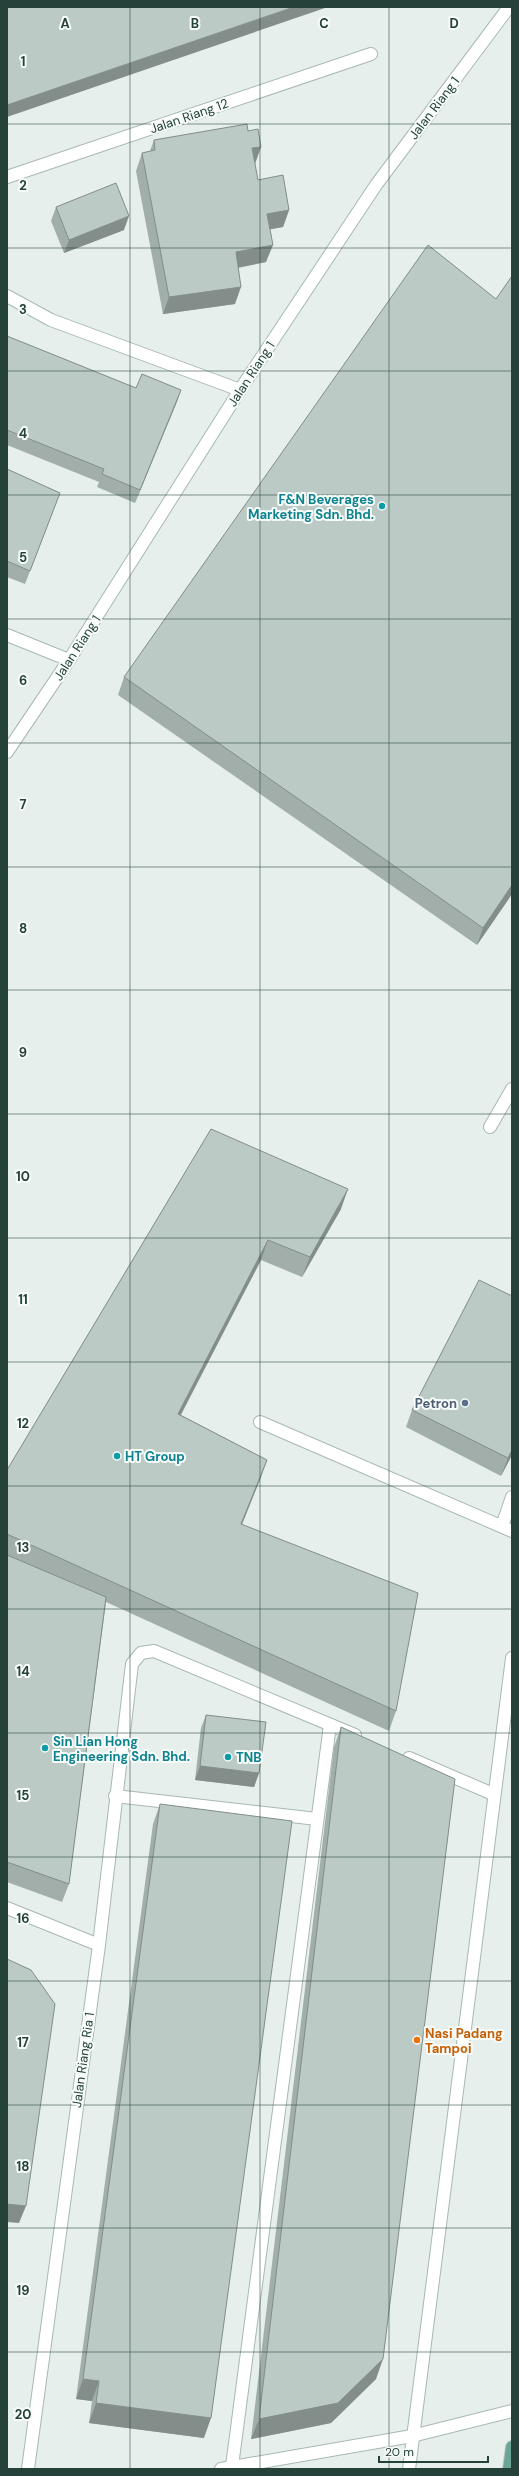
<svg xmlns="http://www.w3.org/2000/svg" width="519" height="2476" font-family="'DM Sans',sans-serif">
	<style>
		.lines { fill: none; stroke-linecap: round; stroke-linejoin: round }
		.lane-casing { stroke: #a8b8b2; stroke-width: 14 }
		.street-casing { stroke: #a8b8b2; stroke-width: 14 }
		.primary-casing { stroke: #c2cac8; stroke-width: 14 }
		.lane { stroke: #fff; stroke-width: 12 }
		.street { stroke: #fff; stroke-width: 12 }
		.primary { stroke: #6aa596; stroke-width: 12 }
		.wall { fill: #a1aea9 }
		.shaded-wall { fill: #838d89 }
		.building { fill: #bbcac4; stroke: #838d89 }
		.grid { fill: none; stroke: #24423a; stroke-width: 1; stroke-opacity: 0.55 }
		.culture-dot { fill: #0f9aa8; stroke: #f7fbf9; stroke-width: 1.5 }
		.service-dot { fill: #5c6f8a; stroke: #f7fbf9; stroke-width: 1.5 }
		.food-dot { fill: #e8710a; stroke: #f7fbf9; stroke-width: 1.5 }
		.labels { text-anchor: middle; dominant-baseline: central; stroke-width: 4; stroke-linejoin: round; paint-order: stroke }
		.street-label { font-size: 13px; fill: #24423a; stroke: #f7fbf9 }
		.culture-label { font-size: 13px; font-weight: bold; fill: #0d838f; stroke: #f7fbf9; text-anchor: start }
		.service-label { font-size: 13px; font-weight: bold; fill: #4e5e75; stroke: #f7fbf9; text-anchor: end }
		.food-label { font-size: 13px; font-weight: bold; fill: #c56008; stroke: #f7fbf9; text-anchor: start }
		.grid-label { font-size: 13px; text-anchor: middle; font-weight: bold; fill: #24423a; stroke: #f7fbf9; stroke-width: 4; stroke-linejoin: round; paint-order: stroke }
	</style>
	<rect width="100%" height="100%" fill="#e6efeb"/>
	<g class="lines">
		<g class="lane-casing">
			<g id="lane">
				<path d="M490,1127l22,-38"/>
				<path d="M260,1422l252,109"/>
				<path d="M502,1526l10,-29"/>
				<path d="M115,1796l202,23"/>
				<path d="M232,2466l98,-741"/>
			</g>
		</g>
		<g class="street-casing">
			<g id="street">
				<path d="M7,177l364,-123"/>
				<path d="M7,296l44,24 189,70"/>
				<path d="M7,635l62,25"/>
				<path d="M7,752l62,-92 171,-270 136,-205 133,-178"/>
				<path d="M409,1758l84,36"/>
				<path d="M7,1908l92,37"/>
				<path d="M28,2469l71,-524 33,-281 9,-11 13,-2 201,84"/>
				<path d="M221,2469l191,-33 100,-25"/>
				<path d="M409,2469l103,-811"/>
			</g>
		</g>
		<g class="primary-casing">
			<path id="primary" d="M509,2469l3,-22"/>
		</g>
		<use href="#lane" class="lane"/>
		<use href="#street" class="street"/>
		<use href="#primary" class="primary"/>
	</g>
	<g class="wall">
		<path d="M248,131l10,49 31,30 -6,17 -13,2 -4,33 -28,6 -3,36 -72,10 -27,-143 6,-18 8,-2 4,-11z"/>
		<path d="M56,207l68,23 -60,23 -13,-32z"/>
		<path d="M512,276v618l-35,51 -359,-250 6,-18 372,-378z"/>
		<path d="M7,336l129,52 45,2 -5,14 -41,99 -38,-16 2,-5 -92,-37z"/>
		<path d="M7,469l53,24 -35,91 -18,-7z"/>
		<path d="M211,1129l130,80 -39,68 -41,-17 -80,155 86,45 -25,64 154,187 -7,20 -283,-129 -37,282 -7,18 -55,-20v-412z"/>
		<path d="M412,1410l100,45 -11,21 -95,-49z"/>
		<path d="M206,1715l53,58 -5,14 -59,-7 6,-52z"/>
		<path d="M341,1727l35,652 -45,44 -80,16 83,-692z"/>
		<path d="M160,1804l44,634 -115,-15 3,-22 -16,-2 77,-575z"/>
	</g>
	<g class="shaded-wall">
		<path d="M294,7h34l-321,110v-12z"/>
		<path d="M261,147l-6,17 -3,-16z"/>
		<path d="M289,210l-6,17 -22,4 6,-17z"/>
		<path d="M129,216l-5,14 -60,23 5,-13z"/>
		<path d="M273,245l-7,17 -37,7 7,-17z"/>
		<path d="M241,287l-6,17 -72,10 6,-17z"/>
		<path d="M181,390l-5,14 -41,99 5,-13z"/>
		<path d="M512,885v9l-35,51 6,-17z"/>
		<path d="M348,1189l-7,20 -39,68 8,-20z"/>
		<path d="M268,1240l-7,20 -90,173 7,-19z"/>
		<path d="M512,1450v5l-11,21 7,-18z"/>
		<path d="M267,1460l-7,20 -26,64 7,-20z"/>
		<path d="M200,1766l59,7 -5,14 -59,-7z"/>
		<path d="M7,2204l19,2 -7,17 -12,-1z"/>
		<path d="M383,2359l-7,20 -45,44 -80,16 8,-20z"/>
		<path d="M83,2379l16,2 -7,20 -16,-2z"/>
		<path d="M96,2403l115,15 -7,20 -115,-15z"/>
	</g>
	<g class="building">
		<path d="M11,7h283l-287,98v-97z"/>
		<path d="M247,124l1,7 10,-2 3,18 -9,1 6,32 25,-5 6,35 -22,4 6,31 -37,7 5,35 -72,10 -27,-144 13,-3 -1,-10z"/>
		<path d="M116,183l13,33 -60,24 -13,-33z"/>
		<path d="M428,245l68,54 16,-23v609l-29,43 -359,-251z"/>
		<path d="M7,336l129,52 6,-14 39,16 -41,100 -38,-16 2,-5 -97,-39z"/>
		<path d="M7,469l53,24 -30,78 -23,-10z"/>
		<path d="M211,1129l137,60 -38,68 -42,-17 -90,174 89,46 -26,64 177,69 -22,118 -389,-177v-64z"/>
		<path d="M479,1280l33,16v154l-4,8 -96,-48z"/>
		<path d="M7,1555l99,42 -37,287 -62,-22z"/>
		<path d="M206,1715l60,7 -7,51 -59,-7z"/>
		<path d="M341,1727l114,52 -72,580 -45,44 -79,16z"/>
		<path d="M160,1804l132,17 -81,597 -115,-15 3,-22 -16,-2z"/>
		<path d="M7,1959l24,11 24,34 -29,202 -19,-2z"/>
	</g>
	<path class="grid" d="M130,7v2462M260,7v2462M389,7v2462M7,124h505M7,248h505M7,371h505M7,495h505M7,619h505M7,743h505M7,867h505M7,990h505M7,1114h505M7,1238h505M7,1362h505M7,1486h505M7,1609h505M7,1733h505M7,1857h505M7,1981h505M7,2105h505M7,2228h505M7,2352h505"/>
	<g class="culture-dot">
		<circle cx="382" cy="506" r="4"/>
		<circle cx="117" cy="1456" r="4"/>
		<circle cx="45" cy="1748" r="4"/>
		<circle cx="228" cy="1757" r="4"/>
	</g>
	<circle class="service-dot" cx="465" cy="1403" r="4"/>
	<circle class="food-dot" cx="417" cy="2040" r="4"/>
	<g class="labels">
		<g class="street-label">
			<text transform="translate(434 108) rotate(-53)">Jalan Riang 1</text>
			<text transform="translate(189 116) rotate(-19)">Jalan Riang 12</text>
			<text transform="translate(251 374) rotate(-57)">Jalan Riang 1</text>
			<text transform="translate(77 648) rotate(-57)">Jalan Riang 1</text>
			<text transform="translate(83 2060) rotate(-82)">Jalan Riang Ria 1</text>
		</g>
		<g class="culture-label">
			<text x="374" y="499" text-anchor="end">F&amp;N Beverages<tspan x="374" dy="15">Marketing Sdn. Bhd.</tspan></text>
			<text x="125" y="1456">HT Group</text>
			<text x="53" y="1741">Sin Lian Hong<tspan x="53" dy="15">Engineering Sdn. Bhd.</tspan></text>
			<text x="236" y="1757">TNB</text>
		</g>
		<g class="service-label">
			<text x="457" y="1403">Petron</text>
		</g>
		<g class="food-label">
			<text x="425" y="2033">Nasi Padang<tspan x="425" dy="15">Tampoi</tspan></text>
		</g>
	</g>
	<g class="grid-label">
		<text x="65" y="28">A</text>
		<text x="195" y="28">B</text>
		<text x="324" y="28">C</text>
		<text x="454" y="28">D</text>
		<text x="23" y="66">1</text>
		<text x="23" y="190">2</text>
		<text x="23" y="314">3</text>
		<text x="23" y="438">4</text>
		<text x="23" y="562">5</text>
		<text x="23" y="685">6</text>
		<text x="23" y="809">7</text>
		<text x="23" y="933">8</text>
		<text x="23" y="1057">9</text>
		<text x="23" y="1181">10</text>
		<text x="23" y="1304">11</text>
		<text x="23" y="1428">12</text>
		<text x="23" y="1552">13</text>
		<text x="23" y="1676">14</text>
		<text x="23" y="1800">15</text>
		<text x="23" y="1923">16</text>
		<text x="23" y="2047">17</text>
		<text x="23" y="2171">18</text>
		<text x="23" y="2295">19</text>
		<text x="23" y="2419">20</text>
	</g>
	<rect width="519" height="2476" fill="none" stroke="#24423a" stroke-width="16"/>
	<path d="M379 2456v6h109v-6" fill="none" stroke="#24423a" stroke-width="2"/>
	<text x="385" y="2456" font-size="12" fill="#24423a" stroke="#f7fbf9" stroke-width="3" paint-order="stroke">20 m</text>
</svg>
